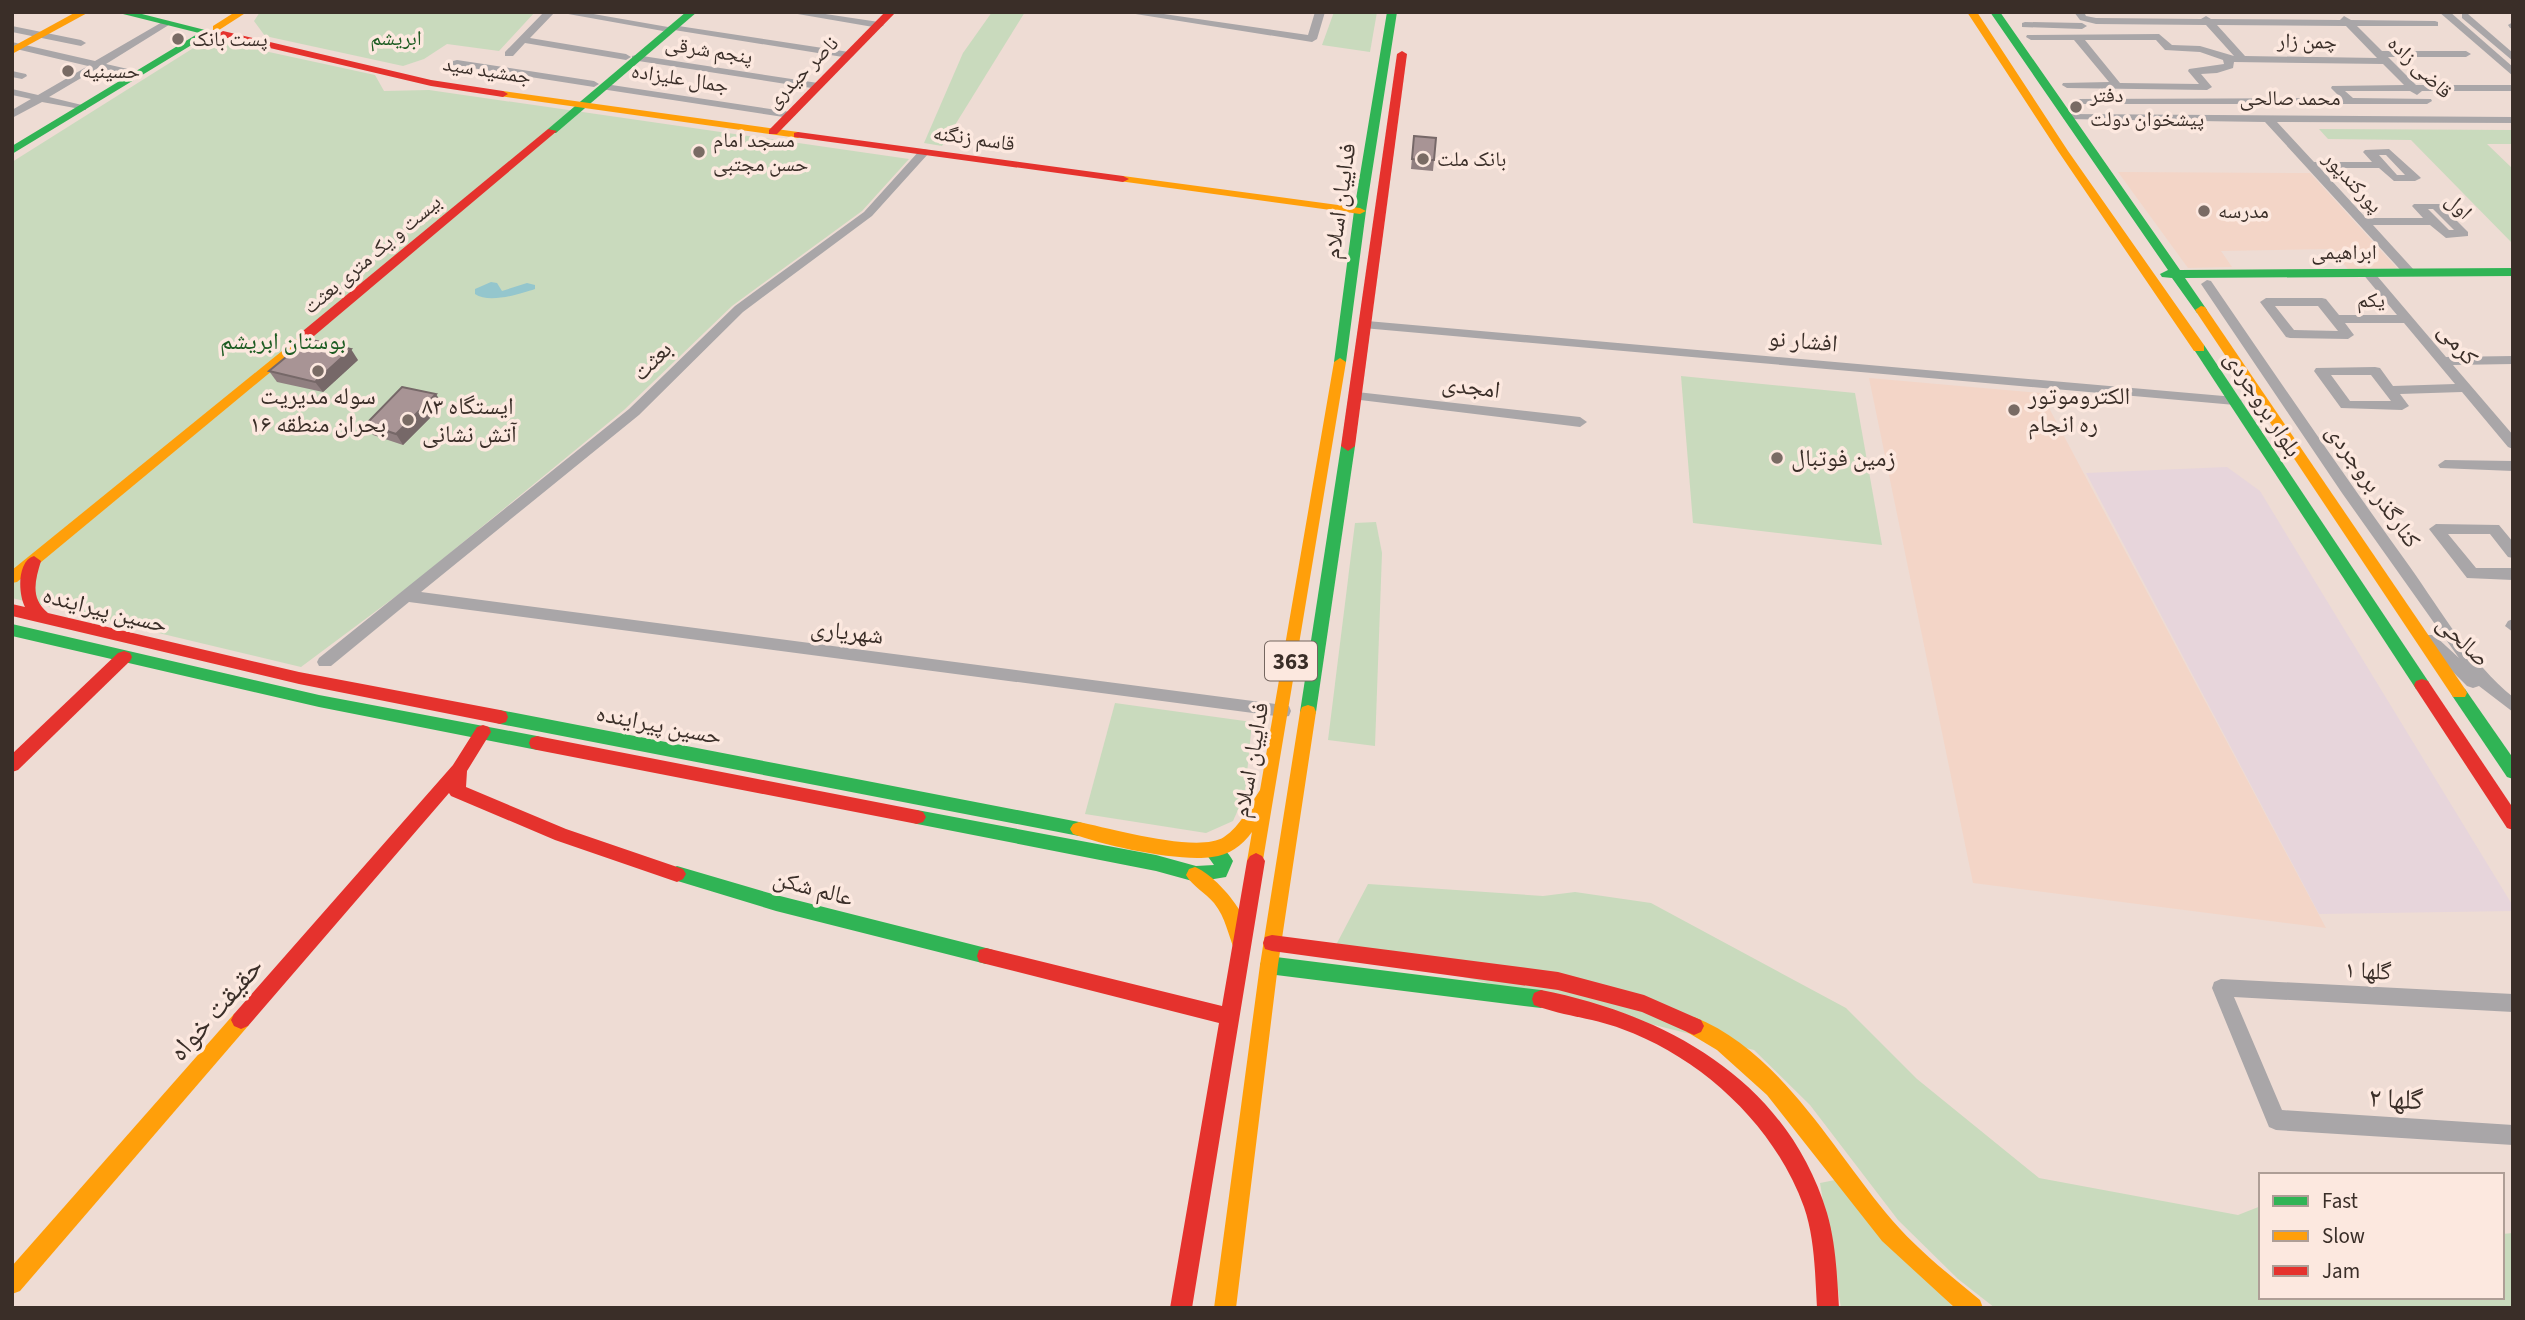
<svg xmlns="http://www.w3.org/2000/svg" width="2525" height="1320" font-family="'Source Sans 3','Noto Naskh Arabic',sans-serif">
	<style>
		.built { fill: #f3d5c7 }
		.industrial { fill: #e7d5db }
		.green { fill: #c9dabd }
		.water { fill: #94c6cd }
		.lines { fill: none; stroke-linecap: round; stroke-linejoin: round }
		.street { fill: #a9a6a8; fill-rule: evenodd }
		.fast { fill: #30b455; fill-rule: evenodd }
		.slow { fill: #ff9f0a; fill-rule: evenodd }
		.jam { fill: #e5322d; fill-rule: evenodd }
		.wall { fill: #907f80 }
		.shaded-wall { fill: #766868 }
		.building { fill: #a89495; stroke: #766868; stroke-width: 2 }
		.poi-dot { fill: #796b64; stroke: #fce8df; stroke-width: 2.5 }
		.labels { text-anchor: middle; dominant-baseline: central; stroke-width: 7; stroke-linejoin: round; paint-order: stroke }
		.far-park-label { font-size: 21px; fill: #1d5c22; stroke: #fce8df }
		.far-poi-label { font-size: 21px; fill: #3a2e28; stroke: #fce8df; text-anchor: start }
		.far-street-label { font-size: 21px; fill: #3a2e28; stroke: #fce8df }
		.shield { fill: #fce8df; stroke: #74665f; stroke-width: 2 }
		.shield-label { font-size: 23px; font-weight: bold; fill: #3a2e28 }
		.street-label { font-size: 24px; fill: #3a2e28; stroke: #fce8df }
		.park-label { font-size: 24px; fill: #1d5c22; stroke: #fce8df }
		.poi-label { font-size: 24px; fill: #3a2e28; stroke: #fce8df; text-anchor: start }
		.near-street-label { font-size: 28px; fill: #3a2e28; stroke: #fce8df }
	</style>
	<rect width="100%" height="100%" fill="#eedcd4"/>
	<g class="built">
		<path d="M2118,172l192,1 87,95 -49,1 -17,-20 -110,2 11,16 -44,1z"/>
		<path d="M1869,378l172,15 285,535 -353,-45z"/>
	</g>
	<path class="industrial" d="M2227,467l33,24 253,415v5l-194,3 -233,-441z"/>
	<g class="green">
		<path d="M260,12h275l-36,39 -52,-7 -23,15 -21,7 -138,-30 -11,-15z"/>
		<path d="M992,12h33l-83,134 -18,-3 39,-90z"/>
		<path d="M1334,12h43l-7,40 -48,-7z"/>
		<path d="M219,41l156,34 9,16 45,-1 480,69 -47,52 -130,95 -108,104 -213,175 -110,82 -289,-69v-436l183,-115z"/>
		<path d="M2319,129l194,1v14h-26l26,25v75l-102,-104 -83,-1z"/>
		<path d="M1681,376l174,17 27,152 -189,-22z"/>
		<path d="M1376,522l6,31 -7,193 -47,-6 27,-217z"/>
		<path d="M1115,703l137,19 -7,72 -12,27 -27,12 -121,-19z"/>
		<path d="M1368,884l175,12 32,-4 76,11 195,105 71,71 122,99 199,37 23,-9v91h241v-63l11,-1v75h-518l-37,-29 -60,-59 -88,-115 -56,-55 -418,-105z"/>
		<path d="M1835,1180l119,128h-113l-21,-125z"/>
	</g>
	<path class="water" d="M491,282l6,1 5,8 25,-8 8,2v4c-15,5 -46,15 -60,5v-5z"/>
	<g class="lines">
		<g class="street">
			<path d="M544,12h11l-25,26 96,16 5,3 -5,3 -101,-17 -12,13h-8v-4z"/>
			<path d="M557,12h25l86,15 4,-2 177,27 5,3 -5,3 -181,-29 -5,2z"/>
			<path d="M786,12h26l67,10 5,3 -5,3z"/>
			<path d="M1123,12h27l158,23 7,-23h10l-8,27 -5,3z"/>
			<path d="M2074,12h10l2,4 10,2 105,1 5,-3 5,3 129,1 4,-4 7,4 84,1 3,1v4h-81l25,25h84l5,3 -5,3h-78l28,28h97v6h-91l-5,4 -7,-4h-65l8,7 78,1 1,2 -5,3h-348l-5,-3 1,-2 266,-1 -10,-10 1,-2 72,-1 -21,-21 -149,-2 -1,6 -16,5 -16,1 11,13 -5,3 -140,-2 -5,-3 1,-2 46,-1 -35,-42h-43l-5,-3 1,-2 132,-1 13,11 28,1 34,10 -28,-31 -110,-1 -16,-4zM2217,25l129,1 31,32 -132,-2zM2085,40h71l9,10 35,2 23,8 1,4 -35,5 -1,2 11,13 -79,-1z"/>
			<path d="M2439,12h11l63,55v9z"/>
			<path d="M2462,14h6l45,39v8l-51,-43z"/>
			<path d="M164,21l8,2 -66,41 35,8v4l-43,-8 -49,29 37,9v4l-44,-8 -30,16v-8l19,-11 -19,-4v-6l26,6 50,-29 -76,-18v-6l83,19z"/>
			<path d="M2025,22l57,1 5,3 -5,3 -60,-2v-4z"/>
			<path d="M2513,22v7l-3,-1 -2,-3z"/>
			<path d="M12,26l69,14 5,3 -5,3 -69,-14z"/>
			<path d="M636,55l182,28 5,3 -5,3 -186,-29v-4z"/>
			<path d="M457,60l137,21 5,3 -5,3 -141,-22v-4z"/>
			<path d="M12,71l14,3 1,2 -5,3 -10,-2z"/>
			<path d="M605,84l185,28 5,3 -5,3 -189,-29 -1,-2z"/>
			<path d="M2068,114l445,3v6l-236,-1 37,40h58l-9,-10 2,-2 24,-1 30,27 2,2 -6,3h-21l-15,-13h-59l46,50h57l-11,-12 2,-2h26l28,28v4l-22,2 -16,-13h-57l41,45v6h-8l-141,-154 -201,-3 -1,-2zM2379,155h7l19,20h-8zM2428,209h5l21,21h-5z"/>
			<path d="M924,149l4,1v4l-56,62 -129,96 -104,103 -218,177 862,113 6,1 2,5 -2,5 -6,1 -874,-115 -78,64h-12l-2,-4 2,-4 310,-249 106,-103 129,-94 56,-62z"/>
			<path d="M2368,269l4,1 74,87 67,-1v8l-60,1 60,70v14l-5,-2 -46,-55 -62,2 9,12 -7,4 -61,-2 -27,-37 2,-3 59,-1 5,1 13,18 62,-2 -51,-61h-59l9,12 -6,4 -58,-1 -4,-1 -26,-35 6,-4h56l4,1 13,16h58l-35,-42zM2275,306h43l20,25 -44,-1zM2331,375h40l20,26h-41z"/>
			<path d="M2207,280l4,1c66,96 131,192 199,286 31,44 61,96 103,130v15l-34,-26 -6,2 -6,-2 -43,-43 -3,-4 3,-4h10l25,23 -117,-165 -141,-209z"/>
			<path d="M1367,321l868,76 7,4 -7,4 -872,-77v-6z"/>
			<path d="M1357,392l223,25 7,5 -7,5 -228,-28 -2,-3z"/>
			<path d="M2445,460l68,1v10l-73,-3 -2,-3z"/>
			<path d="M2436,524l63,1 14,17v16l-5,-1 -18,-23h-42l28,34h37v12l-46,-2 -38,-49z"/>
			<path d="M2513,619v13l-8,-6 3,-5z"/>
			<path d="M2221,979l292,15v18l-279,-15 48,113 231,15v20l-237,-15 -7,-3 -57,-139 2,-6z"/>
		</g>
		<g class="fast">
			<path d="M115,12h19l79,20 -201,122v-8l187,-113z"/>
			<path d="M686,12h11l-141,121h-8v-4z"/>
			<path d="M1387,12h10l-31,199 -20,151 -6,4 -6,-4 20,-151z"/>
			<path d="M1990,12h10l180,258 333,-2v8l-328,2 22,32 -6,4 -4,-1 -25,-35 -10,-1 -2,-3 8,-4z"/>
			<path d="M2199,344l5,1 224,336 2,4 -2,4h-12l-223,-341z"/>
			<path d="M1348,441l7,5 -39,266 -2,5h-12l-2,-5 41,-266z"/>
			<path d="M12,624l307,71 218,41 6,2 2,5 -2,5 -6,2 -218,-43 -307,-71z"/>
			<path d="M2459,687l6,2 48,69v21l-6,-2 -54,-80 -2,-4 2,-4z"/>
			<path d="M500,710l579,112 6,2 3,5 -3,5 -6,2 -579,-112 -6,-2 -2,-5 2,-5z"/>
			<path d="M917,810l239,45 40,11 18,-1 -10,-14 3,-5c11,-4 21,5 26,15l-7,16 -30,5 -40,-11 -239,-47 -6,-2 -3,-5 3,-5z"/>
			<path d="M677,866l99,29 210,53 7,2 2,6 -2,6 -7,2 -210,-53 -105,-32 -3,-5 3,-5z"/>
			<path d="M1269,956l272,34 7,3 2,6 -2,6 -7,3 -272,-34 -7,-3 -2,-6 2,-6z"/>
		</g>
		<g class="slow">
			<path d="M76,12h13l-77,42v-7z"/>
			<path d="M235,12h12l-28,18h-6v-4z"/>
			<path d="M1967,12h10l91,139 136,194v6h-10l-136,-200z"/>
			<path d="M503,91l295,41 5,3 -5,3 -299,-42v-4z"/>
			<path d="M1123,176l237,32 6,3 -6,3 -241,-33v-4z"/>
			<path d="M2201,306l4,1 260,382 2,4 -2,4h-12l-258,-387z"/>
			<path d="M303,334l6,4 -1,3 -291,241 -5,1v-13z"/>
			<path d="M1340,358l6,4 -84,504 -6,3 -6,-3 -3,-5 5,-29c-10,14 -23,23 -40,25 -34,5 -106,-11 -139,-23l-3,-5 3,-5 6,-2c30,6 120,32 145,15 17,-11 25,-31 36,-47l74,-428z"/>
			<path d="M1308,705l6,2 2,5 -38,253 -42,343h-22l46,-343 40,-253 2,-5z"/>
			<path d="M1195,867c23,9 65,59 54,84l-7,2 -7,-2c-7,-16 -9,-33 -21,-48 -8,-10 -22,-17 -28,-28l3,-6z"/>
			<path d="M241,1011l7,3 3,6 -3,6 -228,265 -8,3v-28l222,-252z"/>
			<path d="M1694,1017c84,33 137,129 192,196 27,33 61,60 94,87l3,8h-28l-73,-67 -115,-146 -50,-45 -30,-18 -3,-6 3,-6z"/>
		</g>
		<g class="jam">
			<path d="M885,12h11l-119,122h-8v-4z"/>
			<path d="M223,31l208,49 72,11 5,3 -5,3 -72,-11 -212,-50 -1,-2z"/>
			<path d="M1402,51l5,3 -52,392 -7,5 -7,-5 56,-392z"/>
			<path d="M548,129l9,2 -249,210h-10v-6z"/>
			<path d="M798,132l325,44 6,3 -6,3 -329,-45v-4z"/>
			<path d="M34,556l7,5c-6,20 -11,37 7,52l251,59 201,38 6,2 2,5 -2,5 -6,2 -201,-40 -287,-68v-12l13,3c-7,-13 -8,-46 9,-51z"/>
			<path d="M124,651l6,2 2,4 -2,4 -112,109 -6,2v-18l106,-101z"/>
			<path d="M2422,679l6,2 85,127v22l-6,-2 -91,-139 -2,-4 2,-4z"/>
			<path d="M483,725l6,2 2,5 -24,39 -1,16 100,42 117,40 3,5 -3,5 -6,3 -122,-42 -104,-44 -2,-3 -201,233 -7,3 -7,-3 -3,-6 3,-6 219,-249 24,-38z"/>
			<path d="M537,736l380,74 6,2 3,5 -3,5 -6,2 -380,-74 -6,-2 -2,-5 2,-5z"/>
			<path d="M1256,853l6,3 3,5 -73,447h-22l49,-285 -233,-59 -7,-2 -2,-6 2,-6 7,-2 236,58 25,-145 3,-5z"/>
			<path d="M1272,935l286,37 86,23 57,25 3,6 -3,6 -7,3 -52,-23 -84,-22 -286,-39 -7,-2 -2,-6 2,-6z"/>
			<path d="M1541,990c127,25 246,91 286,223 9,31 10,63 12,95h-22c-2,-34 -2,-69 -13,-101 -29,-81 -102,-149 -182,-178 -28,-11 -60,-13 -88,-24l-2,-6 2,-6z"/>
		</g>
	</g>
	<g class="wall">
		<path d="M1414,136l22,2 -3,33 -22,-2z"/>
		<path d="M358,360l-35,32 -46,-10 -8,-11z"/>
		<path d="M443,405l-40,40 -30,-10 -7,-11z"/>
	</g>
	<g class="shaded-wall">
		<path d="M351,349l7,11 -35,32 -8,-10z"/>
		<path d="M436,394l7,11 -40,40 -7,-11z"/>
	</g>
	<g class="building">
		<path d="M1414,136l22,2 -2,22 -22,-1z"/>
		<path d="M308,339l43,10 -36,33 -46,-11z"/>
		<path d="M402,387l34,7 -40,40 -30,-10z"/>
	</g>
	<g class="poi-dot">
		<circle cx="178" cy="39" r="7"/>
		<circle cx="68" cy="71" r="7"/>
		<circle cx="2076" cy="107" r="7"/>
		<circle cx="699" cy="152" r="7"/>
		<circle cx="1423" cy="159" r="7"/>
		<circle cx="2204" cy="211" r="7"/>
		<circle cx="318" cy="371" r="7"/>
		<circle cx="2014" cy="410" r="7"/>
		<circle cx="408" cy="420" r="7"/>
		<circle cx="1777" cy="458" r="7"/>
	</g>
	<g class="labels">
		<g class="far-park-label">
			<text x="396" y="38">ابریشم</text>
		</g>
		<g class="far-poi-label">
			<text x="192" y="39">پست بانک</text>
			<text x="82" y="71">حسینیه</text>
			<text x="2090" y="95">دفتر<tspan x="2090" dy="24">پیشخوان دولت</tspan></text>
			<text x="713" y="140">مسجد امام<tspan x="713" dy="24">حسن مجتبی</tspan></text>
			<text x="1437" y="159">بانک ملت</text>
			<text x="2218" y="211">مدرسه</text>
		</g>
		<g class="far-street-label">
			<text transform="translate(2307 41) rotate(1)">چمن زار</text>
			<text transform="translate(709 50) rotate(9)">پنجم شرقی</text>
			<text transform="translate(2420 67) rotate(44)">قاضی زاده</text>
			<text transform="translate(487 70) rotate(9)">جمشید سید</text>
			<text transform="translate(802 72) rotate(-45)">ناصر حیدری</text>
			<text transform="translate(680 78) rotate(9)">جمال علیزاده</text>
			<text x="2290" y="98">محمد صالحی</text>
			<text transform="translate(974 138) rotate(8)">قاسم زنگنه</text>
			<text transform="translate(2353 182) rotate(47)">پورکندپور</text>
			<text transform="translate(2459 206) rotate(44)">اول</text>
			<text x="2344" y="252">ابراهیمی</text>
			<text transform="translate(372 254) rotate(-40)">بیست و یک متری بعثت</text>
			<text x="2371" y="300">یکم</text>
		</g>
		<rect class="shield" x="1265" y="641.5" width="52" height="39" rx="5"/>
		<g class="shield-label">
			<text x="1291" y="661">363</text>
		</g>
		<g class="street-label">
			<text transform="translate(1340 201) rotate(-82)">فداییان اسلام</text>
			<text transform="translate(1803 341) rotate(5)">افشار نو</text>
			<text transform="translate(2458 344) rotate(50)">کرمی</text>
			<text transform="translate(652 361) rotate(-45)">بعثت</text>
			<text transform="translate(1471 387) rotate(7)">امجدی</text>
			<text transform="translate(2263 404) rotate(57)">بلوار بروجردی</text>
			<text transform="translate(2373 486) rotate(55)">کنارگذر بروجردی</text>
			<text transform="translate(105 610) rotate(14)">حسین پیراینده</text>
			<text transform="translate(847 632) rotate(7)">شهریاری</text>
			<text transform="translate(2463 641) rotate(44)">صالحی</text>
			<text transform="translate(659 725) rotate(11)">حسین پیراینده</text>
			<text transform="translate(1251 760) rotate(-80)">فداییان اسلام</text>
			<text transform="translate(813 888) rotate(15)">عالم شکن</text>
			<text transform="translate(2368 971) rotate(3)">گلها ۱</text>
		</g>
		<g class="park-label">
			<text x="283" y="341">بوستان ابریشم</text>
		</g>
		<g class="poi-label">
			<text x="318" y="396" text-anchor="middle">سوله مدیریت<tspan x="318" dy="28">بحران منطقه ۱۶</tspan></text>
			<text x="2028" y="396">الکتروموتور<tspan x="2028" dy="28">ره انجام</tspan></text>
			<text x="422" y="406">ایستگاه ۸۳<tspan x="422" dy="28">آتش نشانی</tspan></text>
			<text x="1791" y="458">زمین فوتبال</text>
		</g>
		<g class="near-street-label">
			<text transform="translate(216 1009) rotate(-49)">حقیقت خواه</text>
			<text transform="translate(2396 1099) rotate(3)">گلها ۲</text>
		</g>
	</g>
	<rect width="2525" height="1320" fill="none" stroke="#3a2e28" stroke-width="28"/>
	<rect x="2259" y="1173" width="245" height="126" fill="#fce8df" stroke="#ae9e96" stroke-width="2"/>
	<rect x="2273" y="1196" width="35" height="10" fill="#30b455" stroke="#ae9e96" stroke-width="2"/>
	<text x="2322" y="1208" font-size="21" fill="#3a2e28">Fast</text>
	<rect x="2273" y="1231" width="35" height="10" fill="#ff9f0a" stroke="#ae9e96" stroke-width="2"/>
	<text x="2322" y="1243" font-size="21" fill="#3a2e28">Slow</text>
	<rect x="2273" y="1266" width="35" height="10" fill="#e5322d" stroke="#ae9e96" stroke-width="2"/>
	<text x="2322" y="1278" font-size="21" fill="#3a2e28">Jam</text>
</svg>
